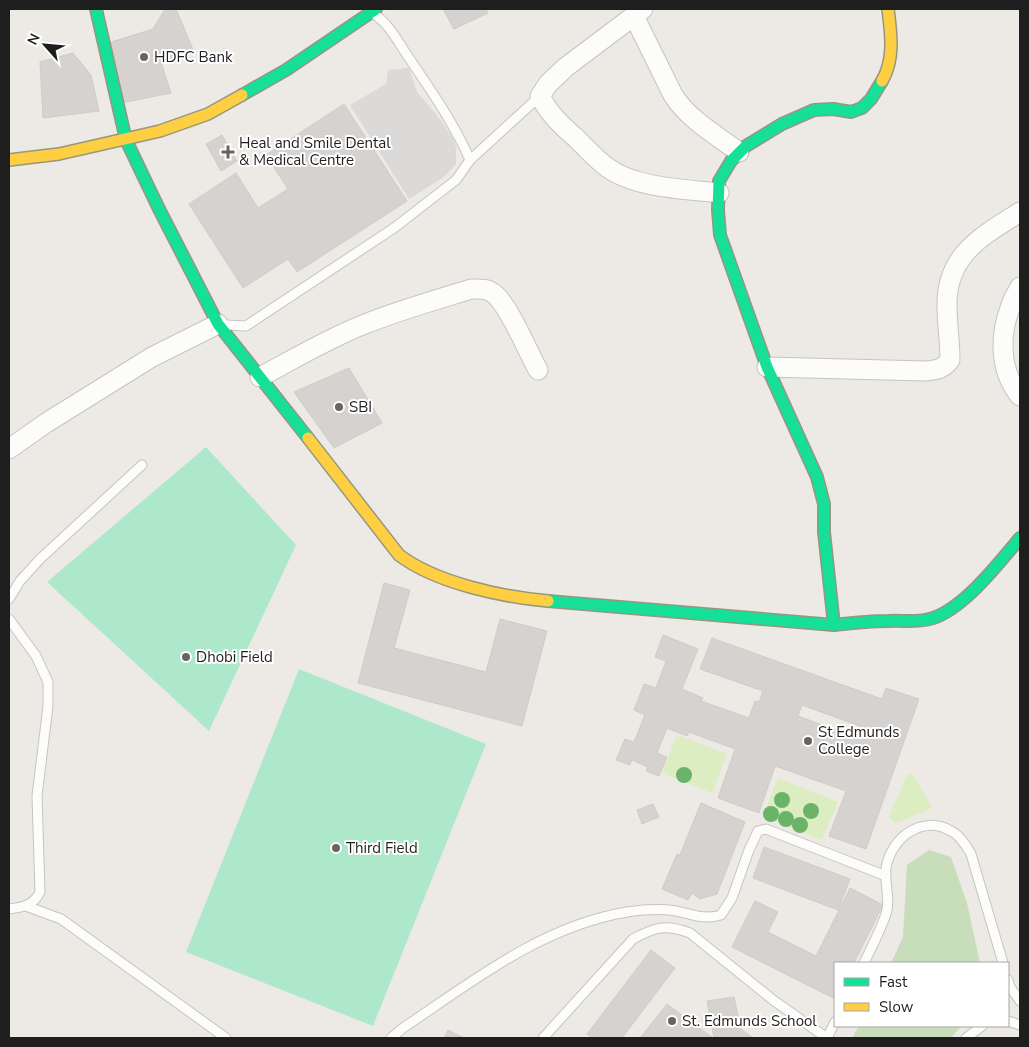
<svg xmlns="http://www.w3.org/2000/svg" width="1029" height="1047" font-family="'Nunito Sans',sans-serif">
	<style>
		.religious { fill: #dbdad8 }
		.grass { fill: #dcedc2 }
		.forest { fill: #c8ddb9 }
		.pitch { fill: #aee8cb }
		.building { fill: #d5d2cf; stroke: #d0cbc7; fill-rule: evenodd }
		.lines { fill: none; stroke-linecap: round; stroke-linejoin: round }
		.lane-casing { stroke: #c5c4c2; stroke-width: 11 }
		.street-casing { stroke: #c5c4c2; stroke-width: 21 }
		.fast-casing { stroke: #97967e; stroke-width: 14 }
		.slow-casing { stroke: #97967e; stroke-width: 14 }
		.lane { stroke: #fcfcfb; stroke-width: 9 }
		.street { stroke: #fcfcfb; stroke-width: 19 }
		.fast { stroke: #16e098; stroke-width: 11 }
		.slow { stroke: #ffcf43; stroke-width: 11 }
		.tree { fill: #6cb36a }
		.poi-dot { fill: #666564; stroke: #fff; stroke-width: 2 }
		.labels { text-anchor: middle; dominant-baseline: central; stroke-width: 4; stroke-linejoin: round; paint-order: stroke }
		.poi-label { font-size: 15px; fill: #1e1e1e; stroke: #fff; text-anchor: start }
	</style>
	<rect width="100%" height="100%" fill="#edeae6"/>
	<path class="religious" d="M409,68l8,24 19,22 17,24 3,9v17l-12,13 -35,22 -59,-94 36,-21 2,-14z"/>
	<g class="grass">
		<path d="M677,735l50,19 -15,39 -50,-20z"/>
		<path d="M912,774l3,3 17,31 -32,14 -5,1 -6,-5 1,-4 17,-39z"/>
		<path d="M778,778l60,24 -16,38 -59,-24z"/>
	</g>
	<g class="forest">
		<path d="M929,850l22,7 16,46 13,60h-89l12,-26 4,-72z"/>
		<path d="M859,1026h102l-10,12h-99z"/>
	</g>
	<g class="pitch">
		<path d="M206,447l90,98 -87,186 -162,-149z"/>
		<path d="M299,669l187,75 -113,282 -187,-74z"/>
	</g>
	<g class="building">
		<path d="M165,9h11l18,43 -33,10 10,31 -50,10 -13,-60 45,-14z"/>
		<path d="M443,9h42l3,4 -34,16z"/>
		<path d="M73,53l18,22 8,36 -56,7 -3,-56z"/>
		<path d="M344,104l63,97 -110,71 -9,-13 -45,29 -54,-84 47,-31 22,35 30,-19 -22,-34z"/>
		<path d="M222,135l15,26 -16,10 -15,-27z"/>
		<path d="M349,368l33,55 -48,25 -40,-56z"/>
		<path d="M384,583l26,7 -16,58 92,24 14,-53 47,12 -25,95 -164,-43z"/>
		<path d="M663,635l35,14 -16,40 21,9 -2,3 48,17 6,-17 4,1 4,-11 -63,-22 12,-31 170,61 4,-11 33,11 -53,150 -37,-13 17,-45 -71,-25 -16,47 -41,-15 17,-49 -46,-17 -2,4 -20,-8 -10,25 10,4 -8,19 -13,-5 2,-4 -16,-7 -2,5 -14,-5 9,-21 9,3 11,-27 -11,-5 10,-26 12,4 10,-27 -11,-4zM802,705l60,22 -4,11 -60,-22z"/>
		<path d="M701,803l44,19 -28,72 -17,5 -8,-6 -4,7 -26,-11 15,-35 3,1z"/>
		<path d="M653,804l6,13 -17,7 -5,-14z"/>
		<path d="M764,847l86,32 -12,31 -85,-32z"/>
		<path d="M850,888l33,17 -29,58h-19v36l-103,-52 23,-46 23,11 -10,20 48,24z"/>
		<path d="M651,950l24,18 -53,70h-29l-6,-4z"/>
		<path d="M734,997l7,32 12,9h-39l-7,-37z"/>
		<path d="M667,1004l46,34h-73z"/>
		<path d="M448,1030l16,8h-20z"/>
	</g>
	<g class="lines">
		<g class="lane-casing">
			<g id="lane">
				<path d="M470,160l70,-64"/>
				<path d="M226,325l20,1 148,-98 62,-48 14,-20c-16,-37 -40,-71 -63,-105 -10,-15 -18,-31 -33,-41"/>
				<path d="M9,599l11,-18 20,-22 102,-94"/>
				<path d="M9,619l27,37 12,26v24l-11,90 3,96c-7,14 -17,15 -31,17"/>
				<path d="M26,906l35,13 165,119"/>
				<path d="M864,963c8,-16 16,-32 22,-49 5,-14 -2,-31 0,-46 5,-30 36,-54 65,-37 9,4 15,15 20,23l32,109"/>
				<path d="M1008,980l2,7 10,14"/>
				<path d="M1008,1021l12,4"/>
				<path d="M391,1038l12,-10c70,-47 139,-102 224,-116 14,-2 29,-3 42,-2 20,2 31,11 52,5l11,-17 17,-48 9,-19 8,-2 120,47"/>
				<path d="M543,1038l90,-99c22,-12 32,-15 57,-6l83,67 54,38 8,-16"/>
				<path d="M966,1038l16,-12"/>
			</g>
		</g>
		<g class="street-casing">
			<g id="street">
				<path d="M643,9l-77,58 -18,17 -8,12c9,18 22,30 37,43 10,10 20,21 31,29 28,20 76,21 111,25"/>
				<path d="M634,16l39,79c16,25 43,40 66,57"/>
				<path d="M1020,287c-3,6 -8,13 -10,21 -11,29 -10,64 10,88"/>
				<path d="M767,367l159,4c11,-1 17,-2 24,-11 0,-18 -3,-36 -3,-54 -1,-51 35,-70 73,-94"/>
				<path d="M260,377c34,-18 69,-39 105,-53 35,-14 71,-24 106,-35 8,0 16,-1 22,4 15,10 35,59 45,77"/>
				<path d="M9,449l37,-26 106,-66 66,-33"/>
			</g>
		</g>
		<g class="fast-casing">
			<g id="fast">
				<path d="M96,9l30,131 33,69 59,115 90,114"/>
				<path d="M242,95l44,-25 90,-61"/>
				<path d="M548,601l286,24c18,-2 36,-4 54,-4 15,-1 31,2 45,-3 31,-10 66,-55 87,-80"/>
				<path d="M834,625l-10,-93v-28l-7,-27 -50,-110 -47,-132 -2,-25 1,-29 12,-20 15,-15 36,-22 32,-14 19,-1 18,3 11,-4 9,-9 11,-18"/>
			</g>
		</g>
		<g class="slow-casing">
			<g id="slow">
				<path d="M882,81c13,-22 9,-48 6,-72"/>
				<path d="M9,160l50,-6 101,-23 48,-17 34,-19"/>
				<path d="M308,438l91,117c37,28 103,42 149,46"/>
			</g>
		</g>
		<use href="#lane" class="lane"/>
		<use href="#street" class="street"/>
		<use href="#fast" class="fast"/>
		<use href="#slow" class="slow"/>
	</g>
	<g class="tree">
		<circle cx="684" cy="775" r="8"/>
		<circle cx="782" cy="800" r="8"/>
		<circle cx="811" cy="811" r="8"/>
		<circle cx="771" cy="814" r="8"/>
		<circle cx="786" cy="819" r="8"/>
		<circle cx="800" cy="825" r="8"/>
	</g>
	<g class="poi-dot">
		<circle cx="144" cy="57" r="5"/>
		<path d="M225.5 144.5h5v5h5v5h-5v5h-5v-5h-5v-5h5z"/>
		<circle cx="339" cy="407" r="5"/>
		<circle cx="186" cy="657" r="5"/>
		<circle cx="808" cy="741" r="5"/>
		<circle cx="336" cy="848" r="5"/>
		<circle cx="672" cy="1021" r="5"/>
	</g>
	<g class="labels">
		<g class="poi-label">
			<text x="154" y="57">HDFC Bank</text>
			<text x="239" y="143">Heal and Smile Dental<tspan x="239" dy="17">&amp; Medical Centre</tspan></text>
			<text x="349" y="407">SBI</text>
			<text x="196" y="657">Dhobi Field</text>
			<text x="818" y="732">St Edmunds<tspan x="818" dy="17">College</tspan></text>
			<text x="346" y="848">Third Field</text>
			<text x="682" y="1021">St. Edmunds School</text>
		</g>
	</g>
	<rect width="1029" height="1047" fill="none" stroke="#1e1e1e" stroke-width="20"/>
	<rect x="834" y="962" width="175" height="65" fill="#ffffff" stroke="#a5a5a5"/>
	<rect x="844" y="978" width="25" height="8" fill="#16e098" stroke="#a5a5a5"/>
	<text x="879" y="987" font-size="15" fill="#1e1e1e">Fast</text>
	<rect x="844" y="1003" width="25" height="8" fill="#ffcf43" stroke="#a5a5a5"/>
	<text x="879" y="1012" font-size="15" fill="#1e1e1e">Slow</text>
	<g transform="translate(45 45) rotate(297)" stroke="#ffffff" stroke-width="4" paint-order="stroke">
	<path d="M0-4L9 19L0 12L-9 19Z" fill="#1e1e1e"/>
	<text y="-8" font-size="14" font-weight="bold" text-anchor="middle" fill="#1e1e1e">N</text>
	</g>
</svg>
